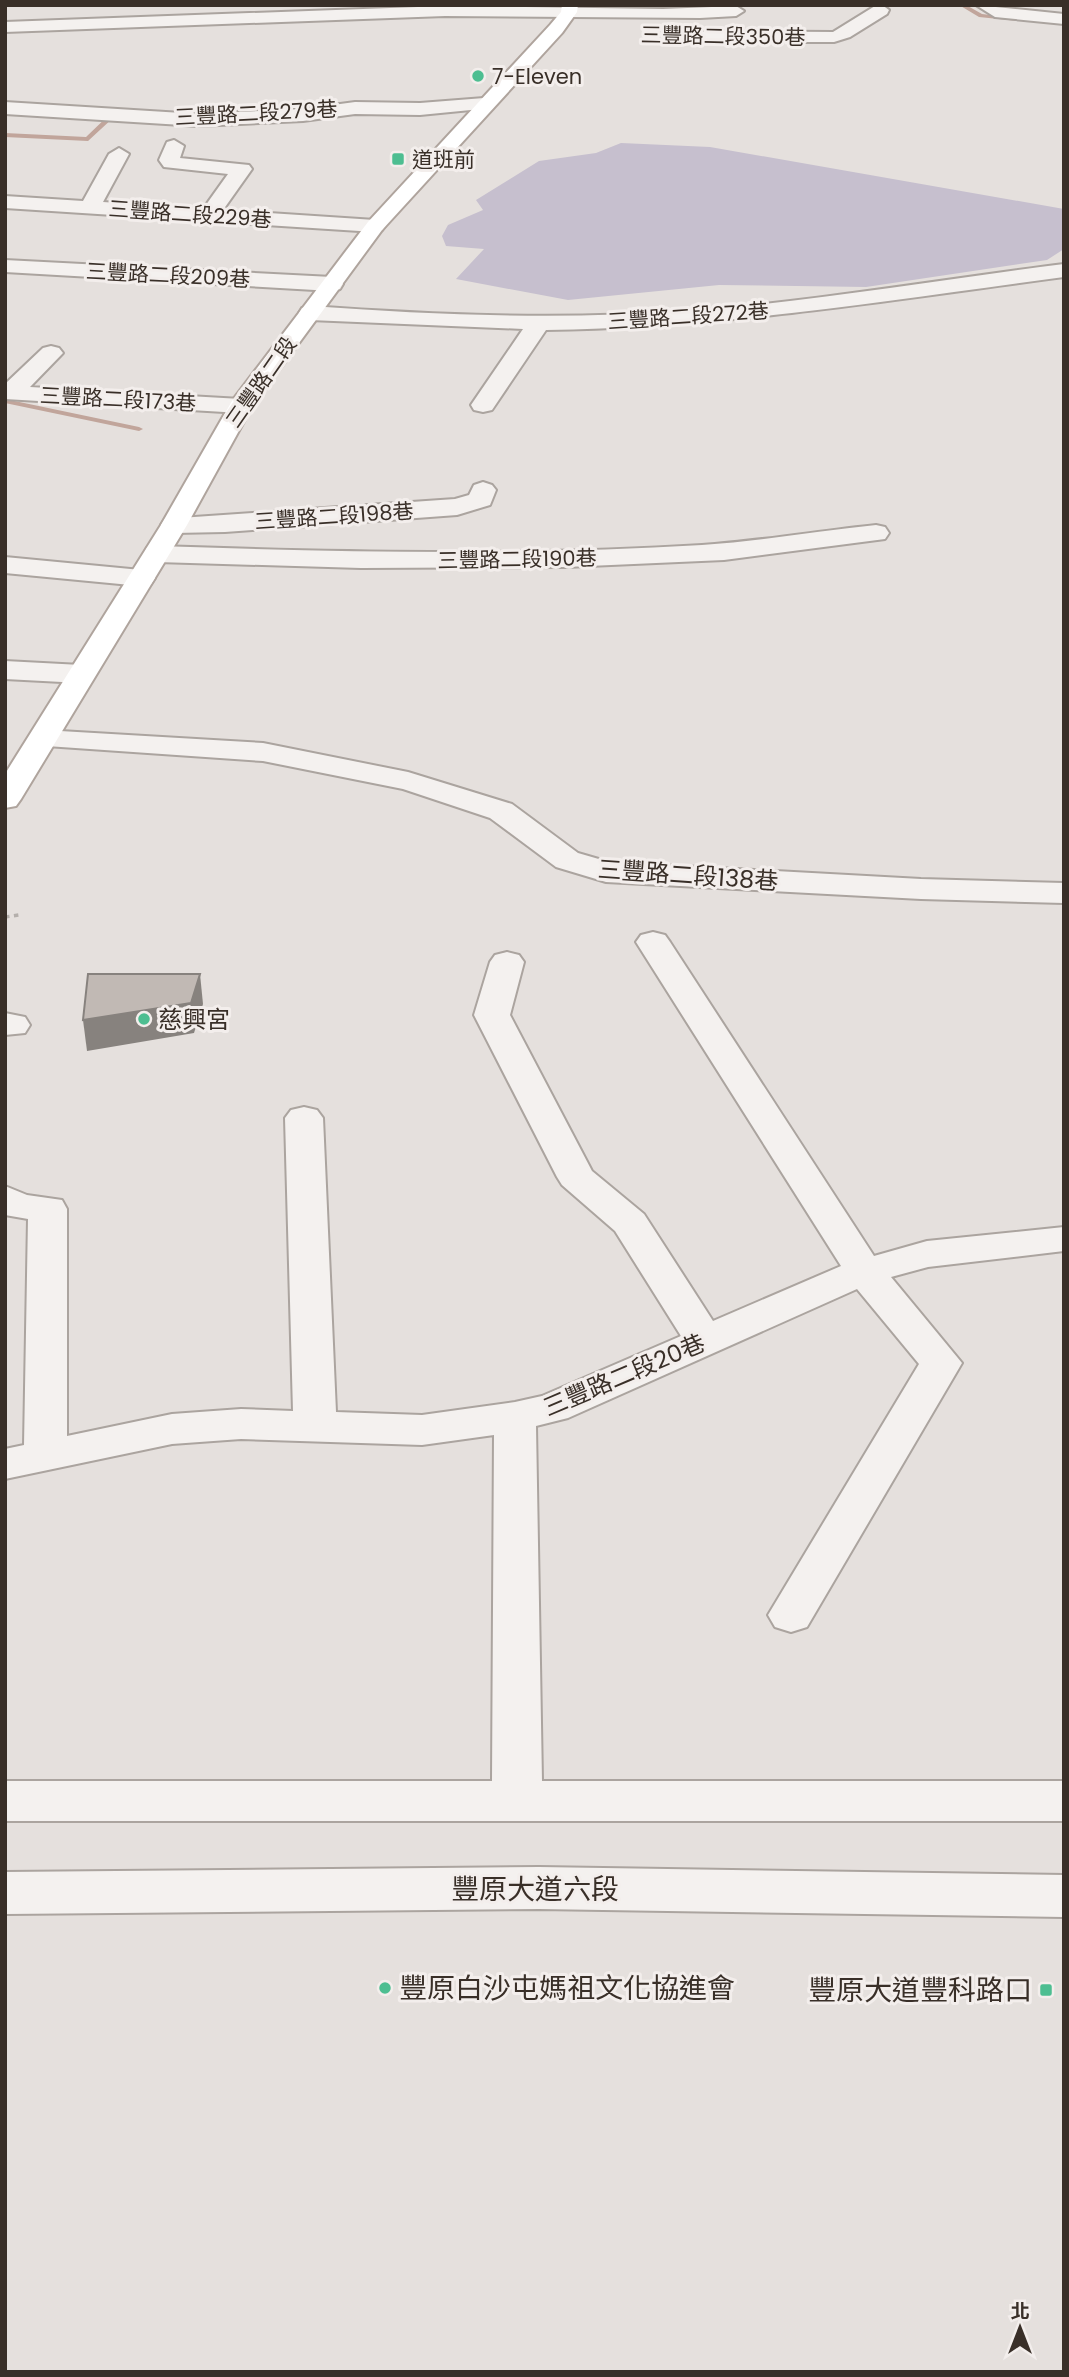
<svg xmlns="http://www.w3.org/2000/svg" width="1069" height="2377" font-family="Poppins,'Noto Sans TC',sans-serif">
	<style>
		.green { fill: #c6bfce }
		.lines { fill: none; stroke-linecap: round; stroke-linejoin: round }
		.stream { fill: #c1a59b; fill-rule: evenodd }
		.minor-casing { stroke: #aba49f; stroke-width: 4 }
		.major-casing { stroke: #afa49d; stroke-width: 4 }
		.path { stroke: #b4afab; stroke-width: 3.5; stroke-dasharray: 4.5 4.5; stroke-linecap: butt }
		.minor { fill: #f4f1ef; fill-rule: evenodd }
		.major { fill: #fff; fill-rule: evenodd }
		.shaded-wall { fill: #87827e }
		.building { fill: #c1b9b4; stroke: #87827e; stroke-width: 2 }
		.poi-dot { fill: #4dbe91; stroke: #f3eeec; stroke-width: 2.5 }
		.labels { text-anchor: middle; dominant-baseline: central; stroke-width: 6; stroke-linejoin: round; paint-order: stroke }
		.far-street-label { font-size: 21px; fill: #392f28; stroke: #f3eeec }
		.far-poi-label { font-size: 21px; fill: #392f28; stroke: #f3eeec; text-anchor: start }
		.street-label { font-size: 24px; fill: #392f28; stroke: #f3eeec }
		.poi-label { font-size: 24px; fill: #392f28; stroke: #f3eeec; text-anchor: start }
		.near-street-label { font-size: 28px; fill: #392f28; stroke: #f3eeec }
		.near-poi-label { font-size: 28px; fill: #392f28; stroke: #f3eeec; text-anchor: start }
	</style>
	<rect width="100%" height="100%" fill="#e5e0dd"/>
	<path class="green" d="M621,143l89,4 354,62v40l-17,11 -181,27 -147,-2 -151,15 -112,-21 28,-30 -38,-3 -4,-10 6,-11 35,-15 -7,-10 63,-39 57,-8z"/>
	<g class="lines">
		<g class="stream">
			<path d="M959,5h7l16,9 39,5 -3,2 -39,-4z"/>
			<path d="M110,114l14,1 -10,2 -26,24 -83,-4v-4l81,4z"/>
			<path d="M5,399l134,28 4,2 -4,2 -134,-28z"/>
		</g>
		<g class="minor-casing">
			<g id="minor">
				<path d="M882,5l7,5 -2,4 -37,23 -16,5h-140l-9,-5 9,-5 18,-1 121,1 42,-26z"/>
				<path d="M976,5l88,9v10l-69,-7z"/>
				<path d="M445,6l218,3 73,-3 8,5 -8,5 -36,2 -255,-2 -440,16v-10z"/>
				<path d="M484,98l7,2 2,4 -2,4 -71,7 -65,-1 -52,7 -105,5 -193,-12v-12l193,12 105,-5 52,-7 65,1z"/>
				<path d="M174,140l10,6 -4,12 69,7 3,4 -29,41 152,10 7,2 3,4 -3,4 -7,2 -370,-24v-12l78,5 26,-47 10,-6 10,6 -26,48 100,7 25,-35 -64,-7 -5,-7 8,-18z"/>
				<path d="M5,260l327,17 8,2 3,5 -3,5 -8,2 -327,-19z"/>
				<path d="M1064,264v13c-173,23 -344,51 -518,53l-54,80 -9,2 -9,-2 -3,-5 52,-76 -213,-9 -8,-2 -3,-5 3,-5 8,-2c125,9 250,14 376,5 126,-9 252,-31 378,-47z"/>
				<path d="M51,346l8,2 4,5 -33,34 211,12 9,2 3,5 -3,5 -9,2 -236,-14v-15l38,-36z"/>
				<path d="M483,482l9,3 4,5 -6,15 -33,10 -232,17 -51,1 -9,-2 -4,-6 4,-6 290,-20 14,-4 5,-10z"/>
				<path d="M876,525l9,2 4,6 -4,6 -161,21 -158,7 -205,1 -204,-6 -10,-2 -3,-6 3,-6 10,-2c182,6 364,10 545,-1 59,-4 116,-14 174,-20z"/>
				<path d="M5,557l136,13 10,2 4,6 -4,6 -10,2 -136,-13z"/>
				<path d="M5,661l76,4 10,3 5,6 -5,6 -10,3 -76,-4z"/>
				<path d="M43,730l220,13 145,29 104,32 66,49 31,9 312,17 143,4v20l-143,-4 -315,-17 -50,-15 -66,-49 -87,-29 -140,-28 -231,-16 -4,-6 4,-6z"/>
				<path d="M653,932l12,3 5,7 204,314 53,-15 137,-14v24l-136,16 -37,10 71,86 -155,264 -16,5 -16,-5 -7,-12 151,-251 -62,-75 -289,129 -32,8 6,355h522v40h-1059v-40h487l2,-346 -72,10 -181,-6 -69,5 -167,35v-30l19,-4 4,-226 -23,-4v-29l22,9 35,5 5,9v227l105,-22 69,-5 52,2 -8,-293 6,-8 13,-3 13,3 6,8 13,294 86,3 93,-13 27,-6 139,-60 -66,-105 -53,-46 -5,-8 -83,-162 16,-53 5,-7 12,-3 12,3 5,7 -14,53 82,156 52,43 69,107 128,-55 -205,-324 5,-7z"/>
				<path d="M5,1013l20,4 5,8 -5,8 -20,2z"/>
				<path d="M539,1867l525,8v42l-525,-8 -534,5v-42z"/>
			</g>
		</g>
		<g class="major-casing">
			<path id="major" d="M562,5h16l-1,7 -15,21 -180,197 -130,177 -65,118 -166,274 -5,7 -11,2v-34l156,-249 71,-124 136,-179 182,-197 11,-13z"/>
		</g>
		<path class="path" d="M5,917l14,-2"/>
		<use href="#minor" class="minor"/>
		<use href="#major" class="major"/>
	</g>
	<path class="shaded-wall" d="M200,974l3,30 -9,29 -107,18 -4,-31z"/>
	<path class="building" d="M88,974h112l-9,29 -108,17z"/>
	<g class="poi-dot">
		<circle cx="478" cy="76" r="7"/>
		<rect x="391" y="152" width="14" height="14" rx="3.5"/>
		<circle cx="144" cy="1019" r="7"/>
		<circle cx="385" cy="1988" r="7"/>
		<rect x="1039" y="1983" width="14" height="14" rx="3.5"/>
	</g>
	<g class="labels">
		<g class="far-street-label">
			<text transform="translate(723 36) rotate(1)">三豐路二段350巷</text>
			<text transform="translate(256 113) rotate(-3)">三豐路二段279巷</text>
			<text transform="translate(190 214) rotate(4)">三豐路二段229巷</text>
			<text transform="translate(168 275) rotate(3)">三豐路二段209巷</text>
			<text transform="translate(688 316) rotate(-4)">三豐路二段272巷</text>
			<text transform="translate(261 382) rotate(-55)">三豐路二段</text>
			<text transform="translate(118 399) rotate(3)">三豐路二段173巷</text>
			<text transform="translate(334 516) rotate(-4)">三豐路二段198巷</text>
			<text transform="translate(517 559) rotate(-1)">三豐路二段190巷</text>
		</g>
		<g class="far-poi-label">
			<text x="492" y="76">7-Eleven</text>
			<text x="412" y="159">道班前</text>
		</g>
		<g class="street-label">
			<text transform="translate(688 875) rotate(4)">三豐路二段138巷</text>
			<text transform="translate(624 1375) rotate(-23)">三豐路二段20巷</text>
		</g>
		<g class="poi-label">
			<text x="158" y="1019">慈興宮</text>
		</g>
		<g class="near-street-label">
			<text x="535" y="1889">豐原大道六段</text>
		</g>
		<g class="near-poi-label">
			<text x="399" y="1988">豐原白沙屯媽祖文化協進會</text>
			<text x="1032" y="1990" text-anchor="end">豐原大道豐科路口</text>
		</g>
	</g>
	<rect width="1069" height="2377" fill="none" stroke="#392f28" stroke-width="14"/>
	<g transform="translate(1020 2328)" stroke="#f3eeec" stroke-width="5" paint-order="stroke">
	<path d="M0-5L12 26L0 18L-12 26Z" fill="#392f28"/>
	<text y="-10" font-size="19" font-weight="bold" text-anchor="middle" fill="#392f28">北</text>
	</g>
</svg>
